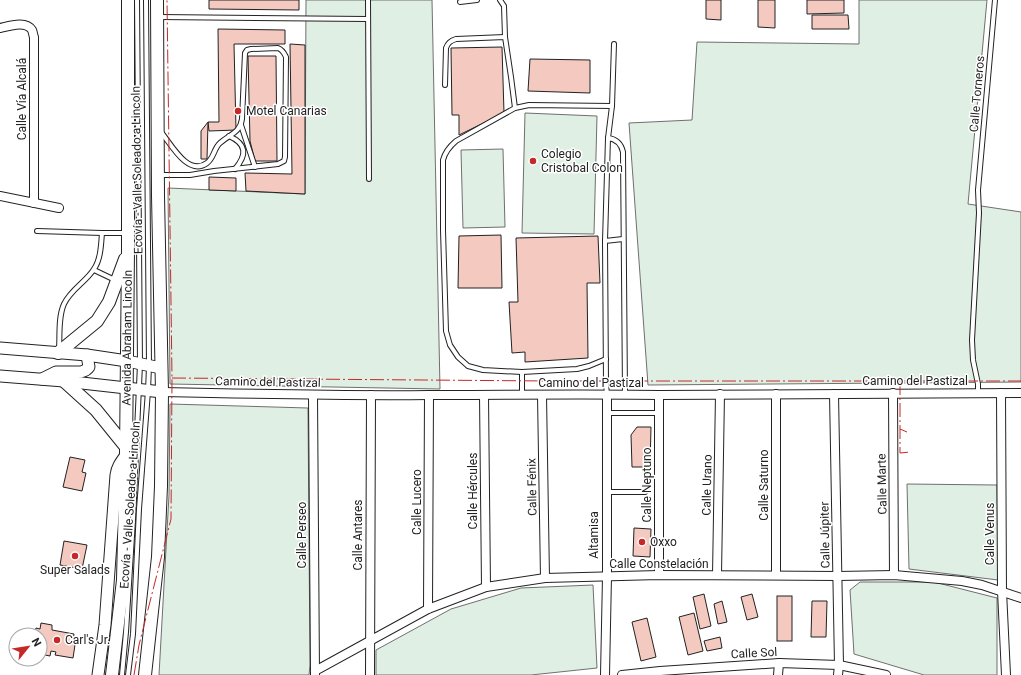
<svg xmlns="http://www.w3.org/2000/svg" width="1021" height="675" font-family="Roboto,sans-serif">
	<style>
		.green { fill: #e0efe3; stroke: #6f6f6f }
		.building { fill: #f3c9c0; stroke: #222 }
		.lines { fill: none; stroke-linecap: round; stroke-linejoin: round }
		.lane-casing { stroke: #222; stroke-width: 6 }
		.street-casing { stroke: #222; stroke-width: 10 }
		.secondary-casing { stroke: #222; stroke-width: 13 }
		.primary-casing { stroke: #222; stroke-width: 14 }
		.lane { stroke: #fff; stroke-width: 4 }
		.street { stroke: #fff; stroke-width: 8 }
		.secondary { stroke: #fff; stroke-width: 11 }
		.primary { stroke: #fff; stroke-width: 12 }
		.power { stroke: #c62828; stroke-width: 1; stroke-dasharray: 14 3 2 3; stroke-linecap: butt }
		.poi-dot { fill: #c62828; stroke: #fff; stroke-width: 1.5 }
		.labels { text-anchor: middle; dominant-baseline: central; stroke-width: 3; stroke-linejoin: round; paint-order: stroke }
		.street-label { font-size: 12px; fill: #222; stroke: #fff }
		.poi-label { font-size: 12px; fill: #222; stroke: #fff; text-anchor: start }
	</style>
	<rect width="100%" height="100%" fill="#fff"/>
	<g class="green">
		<path d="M306,0h126l8,389 -270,-5 -2,-196 137,6z"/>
		<path d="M859,0h128l-19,204 53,8v170l-373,3 -19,-262 63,-3 5,-78 162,2z"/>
		<path d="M525,113l72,3 -3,118 -72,-1z"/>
		<path d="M503,149l2,78 -42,1 -2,-78z"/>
		<path d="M170,404l138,4 2,257 -1,10h-150l10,-180z"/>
		<path d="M907,484l90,1 1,95 -89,-11z"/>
		<path d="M860,582h74l63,16v77h-73l-70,-21 -4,-64z"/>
		<path d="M593,585l4,83 -66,7h-155v-25l75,-41 70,-21z"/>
	</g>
	<g class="building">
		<path d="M209,0h90v10l-90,-1z"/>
		<path d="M706,0h15v20l-15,-1z"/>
		<path d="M758,0h17v28l-17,-1z"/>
		<path d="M807,0h37v13l-37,1z"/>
		<path d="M812,15h36l1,14h-37z"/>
		<path d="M218,29l67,1v14h-51l2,86 -27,1 -1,-9h11z"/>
		<path d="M290,44l15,1v149l-59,-3 -1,-18 47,1z"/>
		<path d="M502,47l2,66 -45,22v-20h-7l-1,-67z"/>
		<path d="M248,56h28l1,105h-22l-5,-20z"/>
		<path d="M530,59l60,1v33l-62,-2z"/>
		<path d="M208,122l-1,37h-6v-28z"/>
		<path d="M209,177l27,1v13l-27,-1z"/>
		<path d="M501,235l1,53h-44l1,-52z"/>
		<path d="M598,236l2,47h-13l1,75 -63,4v-10l-13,1 -3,-51h9l-2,-64z"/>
		<path d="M637,427h14l-1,40h-18l-1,-32z"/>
		<path d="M70,457l15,3 -3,12 4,1 -4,18 -19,-4z"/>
		<path d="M634,528l17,1 -1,28 -17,-1z"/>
		<path d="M64,541l23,4 -5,24 -22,-4z"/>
		<path d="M704,594l7,32 -11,3 -7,-32z"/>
		<path d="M752,594l6,23 -11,3 -6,-23z"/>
		<rect x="777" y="596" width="15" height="45"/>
		<path d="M722,601l5,21 -9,2 -4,-20z"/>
		<path d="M812,601h15l-1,36h-15z"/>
		<path d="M694,613l9,38 -15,4 -9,-38z"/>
		<path d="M647,618l9,39 -15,4 -9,-39z"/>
		<path d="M41,623l11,2v5l22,4 -1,10 2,1 -2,13 -18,-3 1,-3 -5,-1 -1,5 -10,-2v-19h-6l2,-7 4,1z"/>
		<path d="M720,637l2,11 -15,3 -3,-10z"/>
	</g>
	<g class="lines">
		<g class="lane-casing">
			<g id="lane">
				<path d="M368,0l1,179"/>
				<path d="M500,0l4,6 1,31"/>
				<path d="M460,2l17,-2"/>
				<path d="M159,17l209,2"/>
				<path d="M445,85l1,-37c2,-5 4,-7 10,-9l49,-2 6,40 4,31"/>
				<path d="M612,106l2,-62"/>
				<path d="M241,125l14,42"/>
				<path d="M229,136c18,8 18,19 6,33"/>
				<path d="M159,175h31l24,-4 64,-7 6,-3 1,-4 1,-100c-2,-4 -3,-7 -8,-9l-27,1 -4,1 -2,3 -3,66c-2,14 -12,15 -22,24 -6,5 -6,15 -13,20 -19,14 -36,-19 -46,-31"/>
				<path d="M37,231l65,2"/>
				<path d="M605,241l18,-2"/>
				<path d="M94,270l21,10"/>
				<path d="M59,349c1,-14 -1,-32 5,-45 7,-15 22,-22 30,-35 7,-10 7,-25 8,-36h25"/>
				<path d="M606,359l-17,7 -12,3 -55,3 -39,-2 -15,-4 -10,-9 -8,-12 -4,-14 -3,-101v-70c2,-8 6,-13 13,-19l59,-33 14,-3 83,1 -4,32"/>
				<path d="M522,372v23"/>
				<path d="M978,393v-9l-5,-24 -1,-20 7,-127 -1,-23 17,-190"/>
				<path d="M607,395l-1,-12 -1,-142 3,-103c8,1 13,5 15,14l2,242"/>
				<path d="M607,413h52"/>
				<path d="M607,492h38"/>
				<path d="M122,675l4,-43 7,-112 7,-156 -3,-364"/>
				<path d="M128,675l5,-41 6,-125 9,-118 1,-25 -3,-366"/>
			</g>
		</g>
		<g class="street-casing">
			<g id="street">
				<path d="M0,28c9,-2 26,-8 32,2 1,2 1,5 2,7v166"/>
				<path d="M0,196l59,12"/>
				<path d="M162,392c89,2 178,4 267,3 77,0 154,-1 230,0l362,-2"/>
				<path d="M893,393l1,182"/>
				<path d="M1001,393l1,198 4,84"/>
				<path d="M834,394l5,271 -1,10"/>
				<path d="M313,395l2,279"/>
				<path d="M484,395l2,192"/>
				<path d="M542,395l3,183"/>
				<path d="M659,575v-180"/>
				<path d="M717,575l3,-181"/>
				<path d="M776,575v-181"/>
				<path d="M428,609l1,-214"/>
				<path d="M315,671l113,-62 58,-22 59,-9 114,-3 179,1 56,-1 68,6 20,4 39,13"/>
				<path d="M370,675l1,-280"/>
				<path d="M605,675l2,-99v-181"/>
				<path d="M622,675l38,-4 119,-8 60,2 47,10"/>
				<path d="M778,675l1,-12"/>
			</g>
		</g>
		<g class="secondary-casing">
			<g id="secondary">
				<path d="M0,348l87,7 40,6 34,7"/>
				<path d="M0,376l64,5 98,11"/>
				<path d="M42,379l14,-7h25c4,-1 6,-2 8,-5l-2,-12"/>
				<path d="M98,675l7,-50 11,-150c1,-8 5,-13 10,-20"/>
			</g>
		</g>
		<g class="primary-casing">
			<g id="primary">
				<path d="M58,353l39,-32 12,-19 16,-43"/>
				<path d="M64,381l32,29 30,37"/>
				<path id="s1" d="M112,675l11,-95 3,-125 2,-205v-250"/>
				<path d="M145,675l13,-118 3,-71 1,-94 -4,-196 -1,-196"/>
			</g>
		</g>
		<use href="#lane" class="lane"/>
		<use href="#street" class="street"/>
		<use href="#secondary" class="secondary"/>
		<use href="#primary" class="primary"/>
		<g class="power">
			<path d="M172,378l376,3h473"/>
			<path d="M900,381v72l10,-1"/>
			<path d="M900,429l7,3"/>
			<path d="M134,675l5,-30 32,-126 1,-141 -5,-378"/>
		</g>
	</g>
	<g class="poi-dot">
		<circle cx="238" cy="111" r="4"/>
		<circle cx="533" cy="161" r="4"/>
		<circle cx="642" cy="542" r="4"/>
		<circle cx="75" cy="556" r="4"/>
		<circle cx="57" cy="640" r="4"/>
	</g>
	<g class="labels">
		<g class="street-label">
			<text transform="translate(977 94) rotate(-85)">Calle Torneros</text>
			<text transform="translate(22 99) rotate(-90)">Calle Vía Alcalá</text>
			<text transform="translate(137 170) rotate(-91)">Ecovía - Valle Soleado a Lincoln</text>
			<text stroke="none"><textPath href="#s1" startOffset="338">Avenida Abraham Lincoln</textPath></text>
			<text x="915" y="381">Camino del Pastizal</text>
			<text transform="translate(268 382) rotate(1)">Camino del Pastizal</text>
			<text x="591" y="383">Camino del Pastizal</text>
			<text transform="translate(882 484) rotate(-91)">Calle Marte</text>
			<text transform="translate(647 485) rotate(-90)">Calle Neptuno</text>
			<text transform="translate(707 485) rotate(-89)">Calle Urano</text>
			<text transform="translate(764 485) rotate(-90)">Calle Saturno</text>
			<text transform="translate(532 487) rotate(-91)">Calle Fénix</text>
			<text transform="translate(473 491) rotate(-90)">Calle Hércules</text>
			<text transform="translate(417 502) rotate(-90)">Calle Lucero</text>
			<text transform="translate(130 505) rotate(-86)">Ecovía - Valle Soleado a Lincoln</text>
			<text transform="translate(990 534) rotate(-90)">Calle Venus</text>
			<text transform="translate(302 535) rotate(-90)">Calle Perseo</text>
			<text transform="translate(358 535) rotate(-90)">Calle Antares</text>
			<text transform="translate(594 535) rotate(-90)">Altamisa</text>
			<text transform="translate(825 535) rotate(-91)">Calle Júpiter</text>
			<text x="659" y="564">Calle Constelación</text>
			<text transform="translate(754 653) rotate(-3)">Calle Sol</text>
		</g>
		<g class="poi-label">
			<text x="246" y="111">Motel Canarias</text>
			<text x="541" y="154">Colegio<tspan x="541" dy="14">Cristobal Colon</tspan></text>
			<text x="650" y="542">Oxxo</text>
			<text x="75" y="570" text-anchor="middle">Super Salads</text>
			<text x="65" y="640">Carl's Jr.</text>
		</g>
	</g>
	<g transform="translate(28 647) rotate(60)"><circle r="19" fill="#ffffff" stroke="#a7a7a7"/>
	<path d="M0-3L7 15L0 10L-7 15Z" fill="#c62828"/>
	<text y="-6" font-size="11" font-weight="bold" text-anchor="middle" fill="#222222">N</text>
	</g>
</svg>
